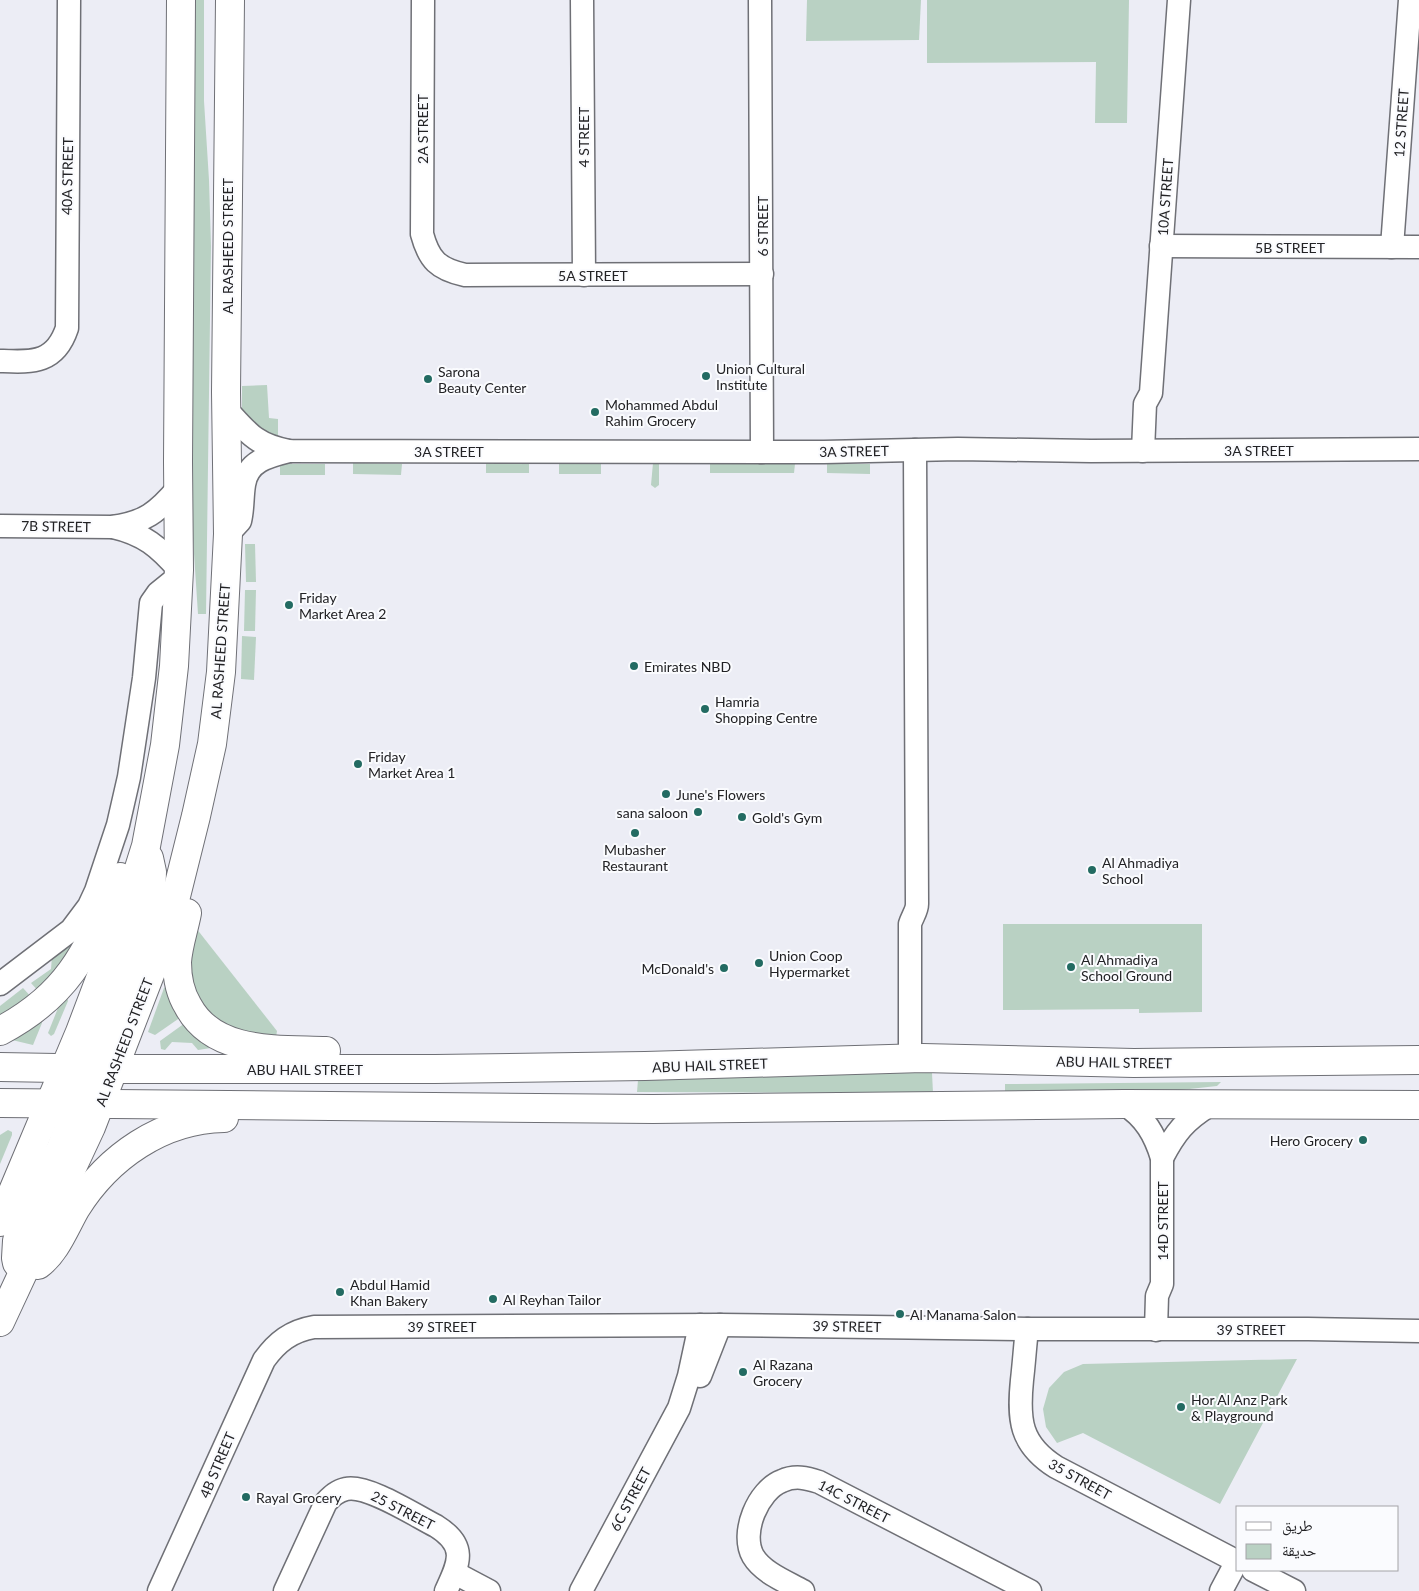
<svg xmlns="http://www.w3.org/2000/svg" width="1419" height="1591" font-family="Lato,'Noto Naskh Arabic',sans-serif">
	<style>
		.green { fill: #b9d1c3 }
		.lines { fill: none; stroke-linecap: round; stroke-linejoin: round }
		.minor-casing { stroke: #6f7076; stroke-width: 25 }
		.major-casing { stroke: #6f7076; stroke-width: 30 }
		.minor { stroke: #fff; stroke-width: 22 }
		.major { stroke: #fff; stroke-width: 28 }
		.poi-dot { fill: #236b62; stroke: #fafbfe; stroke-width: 2 }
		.labels { text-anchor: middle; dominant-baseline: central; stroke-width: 4; stroke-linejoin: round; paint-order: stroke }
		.street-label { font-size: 14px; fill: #222225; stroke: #fafbfe }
		.poi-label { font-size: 14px; fill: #222225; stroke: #fafbfe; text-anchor: start }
	</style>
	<rect width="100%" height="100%" fill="#ecedf5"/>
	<g class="green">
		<path d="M194,0h10v101l5,79 2,66 -5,368h-8l-8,-121z"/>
		<path d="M807,0h114l-2,40 -113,1z"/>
		<path d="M927,0h202l-2,123h-32l1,-61 -169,1z"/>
		<path d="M267,385l2,33 9,1v18h-6l-28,-20 -2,-8v-23z"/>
		<path d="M353,463l49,1 -1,11 -48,-1z"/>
		<rect x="486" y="463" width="43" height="10"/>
		<path d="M653,463l6,1v21l-4,3 -4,-3z"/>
		<path d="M710,463l85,1 -1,9h-84z"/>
		<rect x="280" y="464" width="45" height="11"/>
		<rect x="559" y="464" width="42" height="10"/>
		<path d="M827,464h43v10l-43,-1z"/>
		<path d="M245,544h10l1,38h-10z"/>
		<path d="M245,590h11l-1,41h-11z"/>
		<path d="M242,636l14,1 -2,43 -13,-1z"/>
		<path d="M1003,924h199v88l-63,1v-4l-136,1z"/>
		<path d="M196,928l81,103 -1,6 -26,-1 -32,-12 -22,-27 -7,-30z"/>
		<path d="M81,932l-8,17 -33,44 -9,-10 20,-14 1,-13z"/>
		<path d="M167,986l14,31 -26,18 -7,-3 16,-44z"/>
		<path d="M23,988l10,11 -33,22v-15z"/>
		<path d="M67,997l1,4 -14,33 -3,2 -3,-3 14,-35z"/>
		<path d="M42,1019v4l-9,22 -21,-5 2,-5z"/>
		<path d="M185,1023l26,23v2l-13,2 -6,-7 -20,-1 -7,8 -4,-1 -1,-8z"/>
		<path d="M932,1073l1,20 -296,-1 1,-12 75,-6z"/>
		<path d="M1221,1082l-4,4 -55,6h-157v-8z"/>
		<path d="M8,1130l4,2v3l-12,29v-29z"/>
		<path d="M1297,1359l-77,145 -137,-71 -26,10 -11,-16 -3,-18 6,-21 15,-16 19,-8z"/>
	</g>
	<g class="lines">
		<g class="minor-casing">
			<g id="minor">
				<path d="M423,0l-1,234c7,26 16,35 43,41l297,-1"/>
				<path d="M582,0l2,275"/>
				<path d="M760,0l2,452"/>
				<path d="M1161,246l258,1"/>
				<path d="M1392,247l18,-247"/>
				<path d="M0,361c32,1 55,3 67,-33l2,-328"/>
				<path d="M227,410c21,23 29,35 62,41l535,1 134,-3 133,2 328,-2"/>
				<path d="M1143,451l2,-47 6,-11 28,-393"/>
				<path d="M0,526l112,1c32,-4 46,-15 66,-39"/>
				<path d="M113,527c31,7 46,20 66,43"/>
				<path d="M228,534l12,-13c3,-12 2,-24 4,-36 3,-24 25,-29 45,-34"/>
				<path d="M0,984l71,-54 18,-24 7,-15 22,-66 11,-48 15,-99 7,-75 7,-10 21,-17"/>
				<path d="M910,1059v-135c2,-7 7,-13 7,-20l-2,-454"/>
				<path d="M1124,1104c21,13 31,31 38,54v126l-5,12 -1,34"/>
				<path d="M1162,1158c13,-25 23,-38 48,-53"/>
				<path d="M1027,1329c-2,17 -3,34 -5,51 -4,40 -2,64 34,87l182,95"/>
				<path d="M700,1376l20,-51"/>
				<path d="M1253,1570l41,21"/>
				<path d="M455,1573l34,18"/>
				<path d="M159,1591l105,-231c13,-18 27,-29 50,-33l406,-2 307,4h281l111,2"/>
				<path d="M285,1591l41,-89c6,-6 11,-11 20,-13 21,-5 70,27 90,37 32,20 23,37 10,65"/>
				<path d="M581,1591l98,-183 10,-32 11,-51"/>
				<path d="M803,1591c-16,-9 -40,-18 -50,-35 -13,-23 5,-66 29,-75 13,-6 25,-3 37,1l211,109"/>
				<path d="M1221,1591l16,-30"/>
			</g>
		</g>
		<g class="major-casing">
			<g id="major">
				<path d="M187,913c-3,16 -9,33 -10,49 0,16 3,31 11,44 26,49 91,43 138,45"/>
				<path d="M0,1031c72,-38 88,-83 120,-154"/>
				<path d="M0,1067l113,2h322l210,-3 278,-8 211,5 285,-3"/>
				<path d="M0,1103l653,6 471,-5 295,1"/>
				<path d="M0,1222l80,-190 45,-119 21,-67 19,-101 9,-79 5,-96 -1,-108 3,-462"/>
				<path d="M17,1263l-1,-5 1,-17 5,-16 39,-77 40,-104 41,-113 9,-31 1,-28 -3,-14"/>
				<path d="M38,1265c18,-13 27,-38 38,-57 32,-51 86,-89 148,-90"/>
				<path d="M0,1322l91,-195 65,-168 16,-47 24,-96 16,-72 9,-72 7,-138 -2,-142 4,-392"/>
			</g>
		</g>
		<use href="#minor" class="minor"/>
		<use href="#major" class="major"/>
	</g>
	<g class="poi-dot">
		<circle cx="706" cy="376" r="5"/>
		<circle cx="428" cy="379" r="5"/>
		<circle cx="595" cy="412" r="5"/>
		<circle cx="289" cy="605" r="5"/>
		<circle cx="634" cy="666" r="5"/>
		<circle cx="705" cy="709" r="5"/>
		<circle cx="358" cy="764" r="5"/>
		<circle cx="666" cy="794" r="5"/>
		<circle cx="698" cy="812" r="5"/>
		<circle cx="742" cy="817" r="5"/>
		<circle cx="635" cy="833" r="5"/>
		<circle cx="1092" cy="870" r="5"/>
		<circle cx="759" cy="963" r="5"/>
		<circle cx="1071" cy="967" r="5"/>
		<circle cx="724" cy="968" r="5"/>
		<circle cx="1363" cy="1140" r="5"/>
		<circle cx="340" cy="1292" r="5"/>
		<circle cx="493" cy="1299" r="5"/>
		<circle cx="900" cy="1314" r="5"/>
		<circle cx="743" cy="1372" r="5"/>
		<circle cx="1181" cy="1407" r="5"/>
		<circle cx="246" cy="1497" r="5"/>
	</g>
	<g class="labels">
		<g class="street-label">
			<text transform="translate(1401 123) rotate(-86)">12 STREET</text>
			<text transform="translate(422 129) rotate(-90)">2A STREET</text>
			<text transform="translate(583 137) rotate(-90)">4 STREET</text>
			<text transform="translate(67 176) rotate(-89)">40A STREET</text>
			<text transform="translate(1165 197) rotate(-86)">10A STREET</text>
			<text transform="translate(762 226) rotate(-90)">6 STREET</text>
			<text transform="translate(227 246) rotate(-90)">AL RASHEED STREET</text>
			<text x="1290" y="247">5B STREET</text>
			<text x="593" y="275">5A STREET</text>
			<text x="1259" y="450">3A STREET</text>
			<text x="449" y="451">3A STREET</text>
			<text transform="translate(854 451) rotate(-1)">3A STREET</text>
			<text transform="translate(56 526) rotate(1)">7B STREET</text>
			<text transform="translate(220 651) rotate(-86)">AL RASHEED STREET</text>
			<text transform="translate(124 1042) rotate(-69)">AL RASHEED STREET</text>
			<text transform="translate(1114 1062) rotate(1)">ABU HAIL STREET</text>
			<text transform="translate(710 1065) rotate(-2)">ABU HAIL STREET</text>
			<text x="305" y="1069">ABU HAIL STREET</text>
			<text transform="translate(1162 1221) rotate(-90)">14D STREET</text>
			<text x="442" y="1326">39 STREET</text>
			<text transform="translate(847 1326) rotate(1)">39 STREET</text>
			<text x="1251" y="1329">39 STREET</text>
			<text transform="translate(217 1465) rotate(-67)">4B STREET</text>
			<text transform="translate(1080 1479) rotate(29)">35 STREET</text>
			<text transform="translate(630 1499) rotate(-62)">6C STREET</text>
			<text transform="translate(854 1501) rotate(27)">14C STREET</text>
			<text transform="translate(403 1510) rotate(27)">25 STREET</text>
		</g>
		<g class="poi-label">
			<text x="716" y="368">Union Cultural<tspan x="716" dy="16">Institute</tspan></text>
			<text x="438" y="371">Sarona<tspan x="438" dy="16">Beauty Center</tspan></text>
			<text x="605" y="404">Mohammed Abdul<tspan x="605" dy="16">Rahim Grocery</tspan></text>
			<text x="299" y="597">Friday<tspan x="299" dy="16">Market Area 2</tspan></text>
			<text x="644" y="666">Emirates NBD</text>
			<text x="715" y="701">Hamria<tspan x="715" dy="16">Shopping Centre</tspan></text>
			<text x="368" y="756">Friday<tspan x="368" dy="16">Market Area 1</tspan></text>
			<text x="676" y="794">June's Flowers</text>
			<text x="688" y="812" text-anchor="end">sana saloon</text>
			<text x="752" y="817">Gold's Gym</text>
			<text x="635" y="849" text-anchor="middle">Mubasher<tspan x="635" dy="16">Restaurant</tspan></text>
			<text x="1102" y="862">Al Ahmadiya<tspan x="1102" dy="16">School</tspan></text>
			<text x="769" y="955">Union Coop<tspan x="769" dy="16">Hypermarket</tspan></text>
			<text x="1081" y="959">Al Ahmadiya<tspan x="1081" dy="16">School Ground</tspan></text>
			<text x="714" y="968" text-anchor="end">McDonald's</text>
			<text x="1353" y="1140" text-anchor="end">Hero Grocery</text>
			<text x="350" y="1284">Abdul Hamid<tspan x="350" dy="16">Khan Bakery</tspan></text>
			<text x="503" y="1299">Al Reyhan Tailor</text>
			<text x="910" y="1314">Al Manama Salon</text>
			<text x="753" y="1364">Al Razana<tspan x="753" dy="16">Grocery</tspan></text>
			<text x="1191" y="1399">Hor Al Anz Park<tspan x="1191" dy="16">&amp; Playground</tspan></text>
			<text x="256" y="1497">Rayal Grocery</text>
		</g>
	</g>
	<rect x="1236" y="1506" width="162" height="65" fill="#fafbfe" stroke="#a4a4a7"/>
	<rect x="1246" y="1522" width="25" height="8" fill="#ffffff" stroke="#a4a4a7"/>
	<text x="1282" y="1531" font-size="15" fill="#222225">طريق</text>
	<rect x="1246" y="1544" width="25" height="15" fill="#b9d1c3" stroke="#a4a4a7"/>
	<text x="1282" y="1556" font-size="15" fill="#222225">حديقة</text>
</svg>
